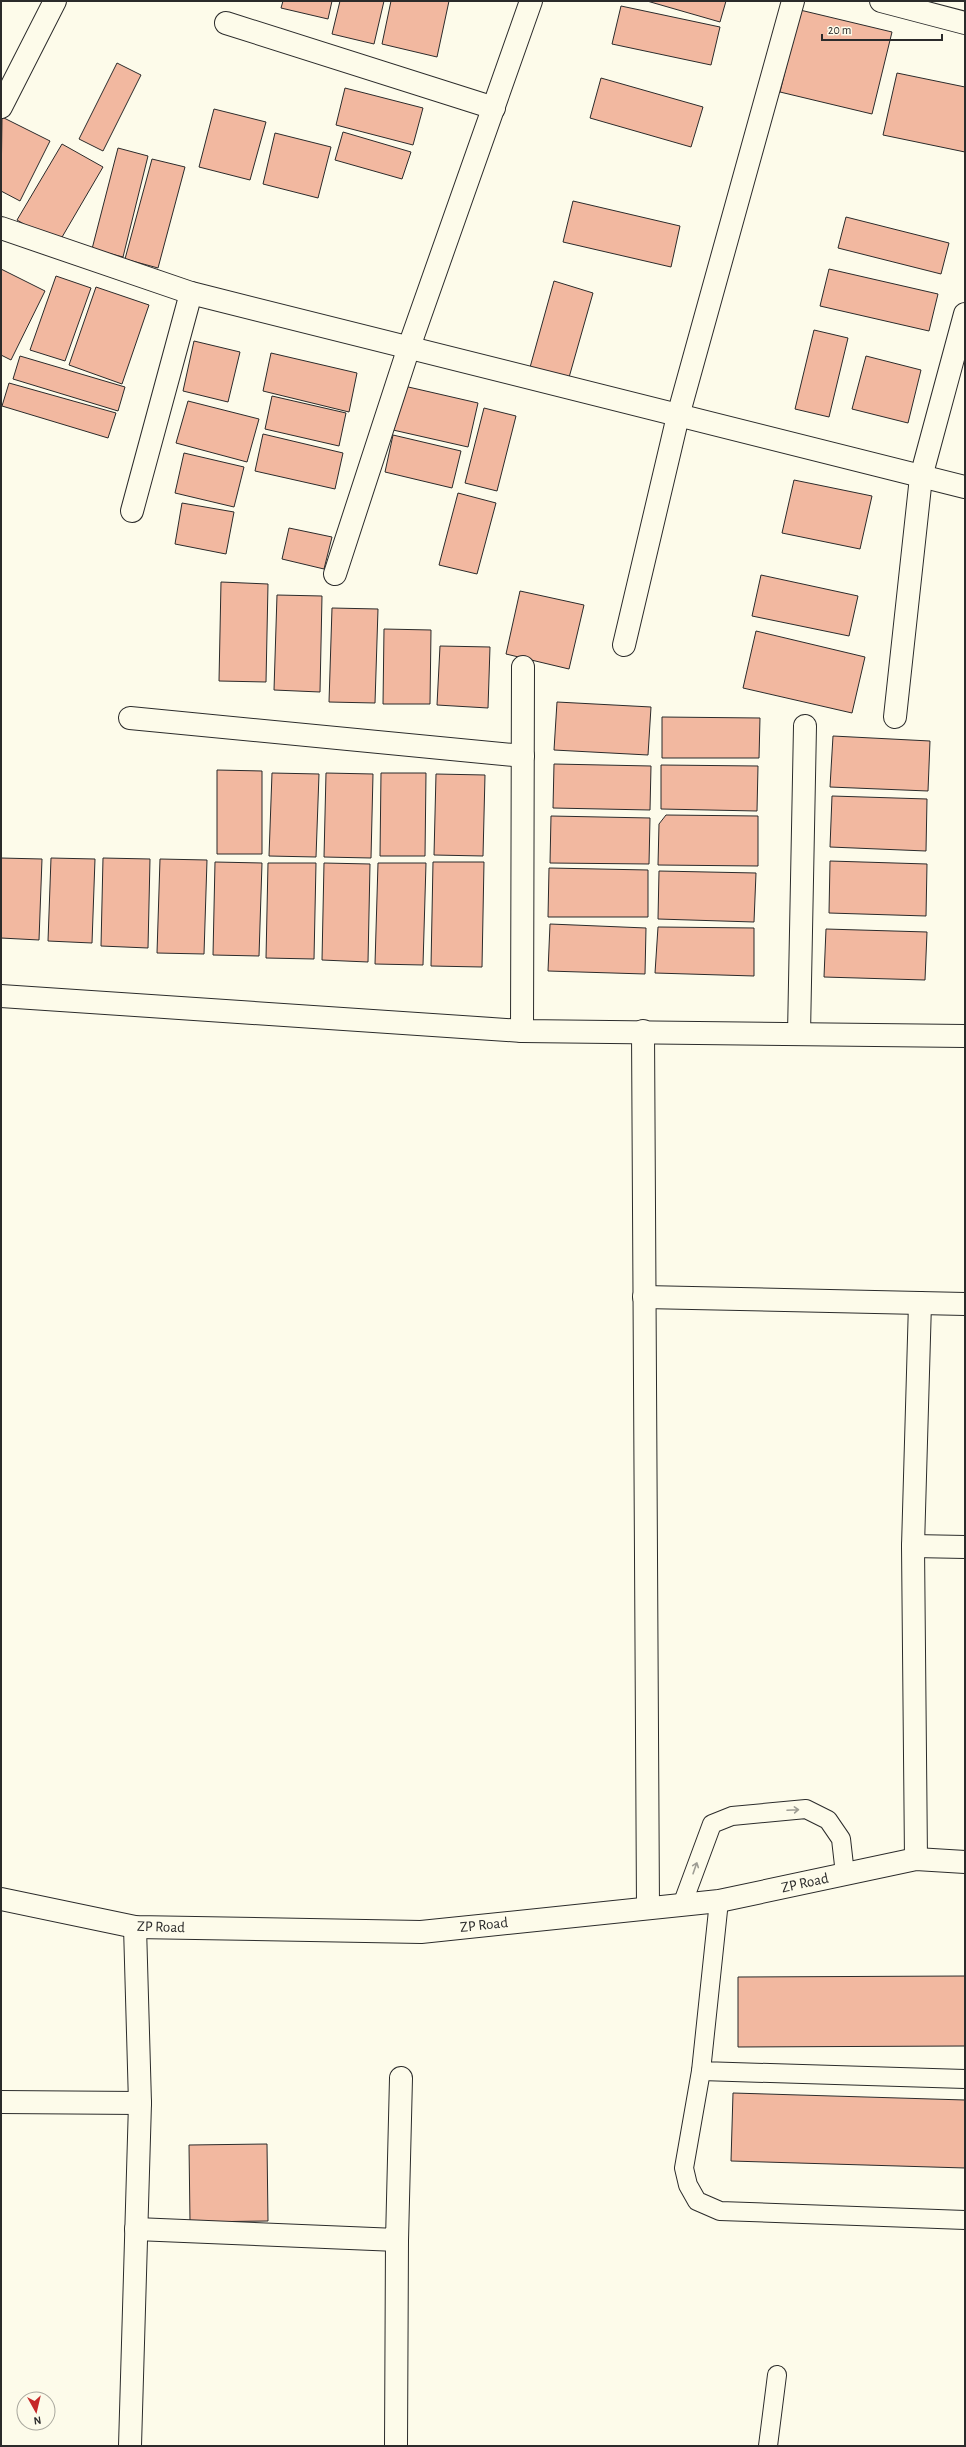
<svg xmlns="http://www.w3.org/2000/svg" width="966" height="2447" font-family="'Alegreya Sans',sans-serif">
	<style>
		.building { fill: #f2b8a0; stroke: #2b2b2b }
		.lines { fill: none; stroke-linecap: round; stroke-linejoin: round }
		.lane-casing { stroke: #2b2b2b; stroke-width: 20 }
		.street-casing { stroke: #2b2b2b; stroke-width: 24 }
		.secondary-casing { stroke: #2b2b2b; stroke-width: 24 }
		.lane { stroke: #fdfbea; stroke-width: 18 }
		.street { stroke: #fdfbea; stroke-width: 22 }
		.secondary { stroke: #fdfbea; stroke-width: 22 }
		.oneway { stroke: #9e9d94 }
		.labels { text-anchor: middle; dominant-baseline: central; stroke-width: 3; stroke-linejoin: round; paint-order: stroke }
		.street-label { font-size: 15px; fill: #2b2b2b; stroke: #fdfbea }
	</style>
	<rect width="100%" height="100%" fill="#fdfbea"/>
	<g class="building">
		<path d="M283,1h49l-4,18 -47,-11z"/>
		<path d="M340,1h44l-10,43 -42,-10z"/>
		<path d="M391,1h58l-12,56 -55,-13z"/>
		<path d="M647,1h79l-6,21z"/>
		<path d="M621,6l99,21 -9,38 -99,-21z"/>
		<path d="M800,10l92,22 -20,82 -92,-22z"/>
		<path d="M117,63l24,12 -38,76 -24,-12z"/>
		<path d="M897,73l68,14v65l-82,-17z"/>
		<path d="M601,78l102,29 -12,40 -101,-29z"/>
		<path d="M345,88l78,20 -10,37 -77,-20z"/>
		<path d="M214,109l52,13 -16,58 -51,-13z"/>
		<path d="M2,117l48,24 -30,60 -19,-10z"/>
		<path d="M343,132l68,20 -9,27 -67,-19z"/>
		<path d="M275,133l56,14 -13,51 -55,-14z"/>
		<path d="M62,144l41,23 -45,77 -41,-24z"/>
		<path d="M118,148l30,8 -25,101 -31,-8z"/>
		<path d="M152,159l33,8 -27,101 -33,-9z"/>
		<path d="M573,201l107,25 -9,41 -108,-25z"/>
		<path d="M846,217l103,26 -8,31 -103,-26z"/>
		<path d="M1,269l44,22 -34,69 -10,-5z"/>
		<path d="M829,269l109,25 -9,37 -109,-25z"/>
		<path d="M56,276l35,12 -26,73 -35,-11z"/>
		<path d="M554,281l39,12 -25,88 -39,-10z"/>
		<path d="M96,287l53,18 -27,79 -53,-19z"/>
		<path d="M814,330l34,8 -19,79 -34,-8z"/>
		<path d="M194,341l46,11 -12,50 -45,-11z"/>
		<path d="M271,353l86,20 -8,39 -86,-21z"/>
		<path d="M20,356l105,31 -7,24 -105,-32z"/>
		<path d="M866,356l55,14 -13,53 -56,-14z"/>
		<path d="M9,383l107,30 -8,25 -106,-32z"/>
		<path d="M404,386l74,17 -10,44 -75,-17z"/>
		<path d="M272,396l74,17 -7,33 -74,-17z"/>
		<path d="M188,401l71,18 -12,43 -71,-19z"/>
		<path d="M484,408l32,8 -19,75 -32,-8z"/>
		<path d="M263,434l80,19 -8,36 -80,-18z"/>
		<path d="M393,435l68,16 -9,37 -67,-16z"/>
		<path d="M184,453l60,14 -10,40 -59,-14z"/>
		<path d="M794,480l78,16 -12,53 -78,-16z"/>
		<path d="M458,493l38,10 -19,71 -38,-9z"/>
		<path d="M182,503l52,9 -8,42 -51,-10z"/>
		<path d="M289,528l43,9 -8,32 -42,-10z"/>
		<path d="M761,575l97,21 -9,40 -97,-20z"/>
		<path d="M221,582l47,2 -2,98 -47,-1z"/>
		<path d="M520,591l64,14 -15,64 -63,-15z"/>
		<path d="M277,595l45,1 -2,96 -46,-2z"/>
		<path d="M332,608l46,1 -3,94 -46,-1z"/>
		<path d="M384,629l47,1 -1,74h-47z"/>
		<path d="M756,631l109,26 -13,56 -109,-25z"/>
		<path d="M440,646l50,1 -2,61 -51,-3z"/>
		<path d="M557,702l94,5 -3,48 -94,-5z"/>
		<path d="M662,717l98,1 -1,40h-97z"/>
		<path d="M833,736l97,5 -2,50 -98,-4z"/>
		<path d="M554,764l97,2 -1,44 -97,-2z"/>
		<path d="M661,765l97,1 -1,45 -96,-2z"/>
		<path d="M217,770l45,1v83h-45z"/>
		<path d="M272,773l47,1 -3,83 -47,-1z"/>
		<path d="M326,773l47,1 -2,84 -47,-1z"/>
		<path d="M381,773h45l-1,83h-45z"/>
		<path d="M436,774l49,1 -2,81 -49,-1z"/>
		<path d="M832,796l95,3 -1,52 -96,-4z"/>
		<path d="M666,815l92,1v50l-100,-1 1,-41z"/>
		<path d="M551,816l99,2 -1,46 -99,-1z"/>
		<path d="M1,858l41,1 -3,81 -38,-2z"/>
		<path d="M51,858l44,1 -3,84 -44,-2z"/>
		<path d="M103,858l47,1 -2,89 -47,-2z"/>
		<path d="M160,859l47,1 -3,94 -47,-1z"/>
		<path d="M830,861l97,3 -1,52 -97,-3z"/>
		<path d="M215,862l47,1 -3,93 -46,-1z"/>
		<path d="M433,862h51l-2,105 -51,-1z"/>
		<path d="M268,863h48l-2,96 -48,-1z"/>
		<path d="M324,863l46,1 -2,98 -46,-2z"/>
		<path d="M378,863h48l-3,102 -48,-1z"/>
		<path d="M549,868l99,2v47h-100z"/>
		<path d="M659,871l97,2 -2,49 -96,-3z"/>
		<path d="M550,924l96,4 -1,46 -97,-3z"/>
		<path d="M658,927l96,1v48l-99,-3z"/>
		<path d="M826,929l101,3 -2,48 -101,-3z"/>
		<path d="M965,1976v70l-227,1v-70z"/>
		<path d="M733,2093l232,7v68l-234,-7z"/>
		<path d="M267,2144l1,77 -78,1 -1,-77z"/>
	</g>
	<g class="lines">
		<g class="lane-casing">
			<g id="lane">
				<path d="M719,1901l-18,170 264,8"/>
				<path d="M682,1905l30,-81 20,-8 74,-7 22,11 13,19 4,35"/>
				<path d="M701,2071l-17,97 4,17 9,16 23,10 245,9"/>
				<path d="M768,2446l9,-71"/>
			</g>
		</g>
		<g class="street-casing">
			<g id="street">
				<path d="M881,1l84,22"/>
				<path d="M226,23l268,85"/>
				<path d="M1,107l54,-106"/>
				<path d="M1,228l190,65 774,194"/>
				<path d="M132,511l59,-218"/>
				<path d="M335,574l74,-227 122,-346"/>
				<path d="M624,645l54,-229 115,-415"/>
				<path d="M895,717l26,-240 44,-163"/>
				<path d="M130,718l393,38"/>
				<path d="M1,996l521,35 443,5"/>
				<path d="M522,1031l1,-364"/>
				<path d="M643,1031l5,877"/>
				<path d="M799,1034l6,-308"/>
				<path d="M644,1297l321,7"/>
				<path d="M913,1546l52,1"/>
				<path d="M916,1859l-3,-313 7,-243"/>
				<path d="M1,2102l139,1"/>
				<path d="M136,2229l261,11 4,-162"/>
				<path d="M396,2446l1,-206"/>
			</g>
		</g>
		<g class="secondary-casing">
			<g id="secondary">
				<path d="M1,1899l134,28 286,5 298,-31 197,-42 49,3"/>
				<path d="M130,2446l10,-343 -5,-176"/>
			</g>
		</g>
		<use href="#lane" class="lane"/>
		<use href="#street" class="street"/>
		<use href="#secondary" class="secondary"/>
	</g>
	<defs><path id="oneway-shaft" d="M-6 0H5M1.5-3L5.5 0L1.5 3" fill="none" stroke-width="1.6" stroke-linecap="round" stroke-linejoin="round"/></defs>
	<g class="oneway">
		<use href="#oneway-shaft" transform="translate(793 1810) rotate(-3)"/>
		<use href="#oneway-shaft" transform="translate(695 1868) rotate(-71)"/>
	</g>
	<g class="labels">
		<g class="street-label">
			<text transform="translate(805 1883) rotate(-12)">ZP Road</text>
			<text transform="translate(484 1925) rotate(-6)">ZP Road</text>
			<text transform="translate(161 1927) rotate(2)">ZP Road</text>
		</g>
	</g>
	<rect width="966" height="2447" fill="none" stroke="#2b2b2b" stroke-width="4"/>
	<g transform="translate(36 2411) rotate(172)"><circle r="19" fill="#fdfbea" stroke="#a9a89e"/>
	<path d="M0-3L7 15L0 10L-7 15Z" fill="#c62828"/>
	<text y="-6" font-size="11" font-weight="bold" text-anchor="middle" fill="#2b2b2b">N</text>
	</g>
	<path d="M822 34v6h120v-6" fill="none" stroke="#2b2b2b" stroke-width="2"/>
	<text x="828" y="34" font-size="12" fill="#2b2b2b" stroke="#fdfbea" stroke-width="3" paint-order="stroke">20 m</text>
</svg>
